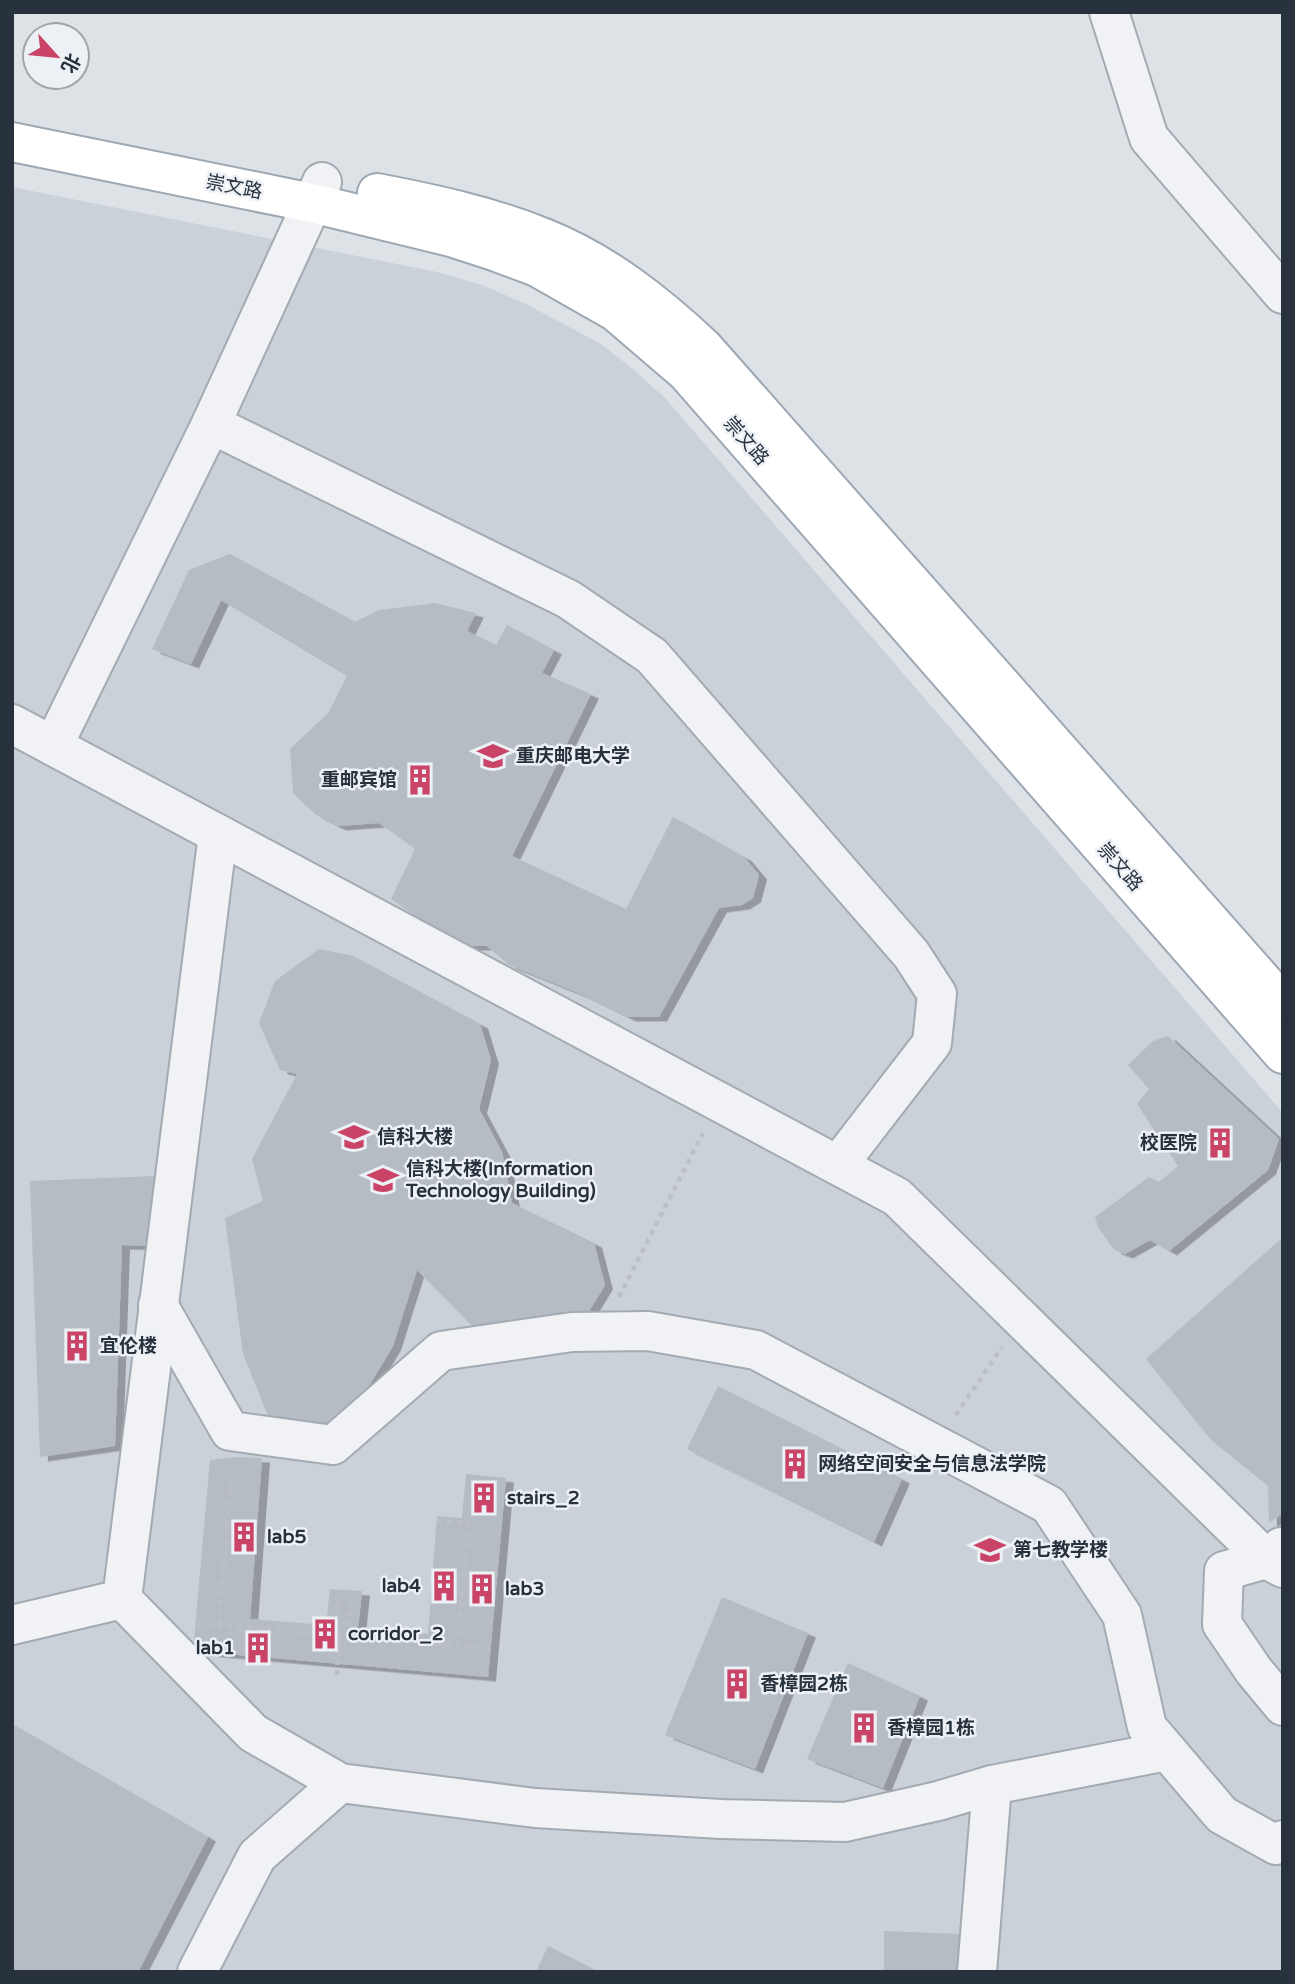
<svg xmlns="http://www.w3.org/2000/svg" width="1295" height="1984" font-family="'Varela Round','Noto Sans SC',sans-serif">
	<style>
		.built { fill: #cbd1d9 }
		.building { fill: #b5bcc3; filter: url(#shadow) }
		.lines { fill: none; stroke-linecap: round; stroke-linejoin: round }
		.minor-casing { stroke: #a3aab1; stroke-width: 42 }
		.major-casing { stroke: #9da8b2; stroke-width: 42 }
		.path { stroke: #bcc0c5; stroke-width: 4.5; stroke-dasharray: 5 5; stroke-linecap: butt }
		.minor { stroke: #f0f2f5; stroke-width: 38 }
		.major { stroke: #fff; stroke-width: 38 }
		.labels { text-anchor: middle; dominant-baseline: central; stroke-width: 5; stroke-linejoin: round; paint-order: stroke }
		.street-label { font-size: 19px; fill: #27323d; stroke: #edf1f5 }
		.poi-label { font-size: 19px; font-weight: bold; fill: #27323d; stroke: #edf1f5; text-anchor: start }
	</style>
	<defs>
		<filter id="shadow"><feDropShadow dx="8" dy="4.5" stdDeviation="0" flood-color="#0004"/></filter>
	</defs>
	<rect width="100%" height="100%" fill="#dde2e7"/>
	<path class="built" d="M12,187l425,85 42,12 45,19 77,41 32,25 33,30 617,714v859h-1271z"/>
	<g class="building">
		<path d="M230,554l125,68 24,-12 56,-7 41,10 -9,18 29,14 11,-20 47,25 -12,23 49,21 -79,162 114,53 47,-92 71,40 15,18 -6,23 -11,7 -23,3 -60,109h-31l-47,-23 -72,-29 -22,-19h-16l-46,-23 -34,-24 24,-50 -36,-26 -41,3 -22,-11 -23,-22 -3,-44 39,-37 18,-36 -126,-76 -30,64 -39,-15 37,-79z"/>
		<path d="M319,949l34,7 127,68 11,36 -12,49 23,43 10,51 82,40 11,42 -22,36 -106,10 -60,-61 -24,76 -32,53 -40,30 -51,-8 -27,-67 -18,-136 38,-17 -11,-42 45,-85 -17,-4 -21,-47 16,-42z"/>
		<path d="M1168,1036l111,103 -11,31 -99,81 -19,-11 -25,14 -11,-4 -16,-23 -3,-10 54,-40 10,5 19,-16 -41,-62 12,-15 -21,-24 25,-24z"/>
		<path d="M155,1176l1,70 -34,-1 -7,201 -75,11 -10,-276z"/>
		<path d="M1283,1237v276l-14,10 -1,-37 -57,-46 -65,-81z"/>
		<path d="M718,1386l184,93 -28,63 -187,-93z"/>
		<path d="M237,1457l25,1 -12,161 76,6 4,-36 32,2 -4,37 70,6 9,-118 25,2 4,-44 40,4 -18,199 -295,-26 17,-191z"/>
		<path d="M722,1597l86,36 -53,136 -90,-34z"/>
		<path d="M848,1663l72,33 -37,92 -76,-29z"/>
		<path d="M12,1724l196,113 -70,135h-126z"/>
		<path d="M884,1931l76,3 -2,38h-74z"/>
		<path d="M548,1946l51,26h-63z"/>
	</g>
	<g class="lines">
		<g class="minor-casing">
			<g id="minor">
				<path d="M1109,12l40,126 134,156"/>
				<path d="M211,424l357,175 84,57 259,298 26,40 -5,49 -94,122"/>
				<path d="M12,724l885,473 369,362 17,9"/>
				<path d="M53,746l158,-322 111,-242"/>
				<path d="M158,1305l72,126 103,14 108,-94 131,-19 76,-1 108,19 293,155 73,110 25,112 75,88 54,30 7,-5"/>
				<path d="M1281,1547l-15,12 -42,12 -2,53 32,47 29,35"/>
				<path d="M122,1599l131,134 87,50 195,25 186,11 124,3 93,-21 54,-16 175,-34"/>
				<path d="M122,1599l96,-765"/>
				<path d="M12,1625l110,-26"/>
				<path d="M197,1972l60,-116 83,-73"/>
				<path d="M977,1972l15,-187"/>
			</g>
		</g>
		<g class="major-casing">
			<g id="major">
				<path d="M12,142l300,61 139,34 43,14 43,16 79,45 70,60 597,682"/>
				<path d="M377,193c57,11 113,23 167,45 60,24 112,65 159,109l580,657"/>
			</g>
		</g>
		<g class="path">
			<path d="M619,1297l84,-164"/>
			<path d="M956,1415l46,-68"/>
			<path d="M437,1521l31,2 -10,122 32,3"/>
			<path d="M197,1624l261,21"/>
			<path d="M219,1625l13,-159"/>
			<path d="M335,1635l5,-42"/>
			<path d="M348,1636l3,-42"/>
			<path d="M337,1675l2,-40"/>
		</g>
		<use href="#minor" class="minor"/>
		<use href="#major" class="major"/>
	</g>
	<defs>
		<g id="university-bare" transform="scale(2.415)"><path d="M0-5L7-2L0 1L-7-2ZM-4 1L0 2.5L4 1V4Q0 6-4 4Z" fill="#ca4467" stroke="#edf1f5" stroke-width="2.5" paint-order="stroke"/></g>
		<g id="building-bare" transform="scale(2.415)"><path d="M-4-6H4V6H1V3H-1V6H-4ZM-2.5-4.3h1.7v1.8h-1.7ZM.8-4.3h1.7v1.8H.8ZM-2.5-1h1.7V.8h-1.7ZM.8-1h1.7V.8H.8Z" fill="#ca4467" stroke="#edf1f5" stroke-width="2.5" paint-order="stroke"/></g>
		<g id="school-bare" transform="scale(2.415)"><path d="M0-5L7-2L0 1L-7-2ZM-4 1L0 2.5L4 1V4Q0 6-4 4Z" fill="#ca4467" stroke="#edf1f5" stroke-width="2.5" paint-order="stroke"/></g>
	</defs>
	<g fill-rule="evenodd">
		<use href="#university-bare" x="493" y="756"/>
		<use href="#building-bare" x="420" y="780"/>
		<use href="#school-bare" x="354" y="1137"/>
		<use href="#building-bare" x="1220" y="1143"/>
		<use href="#school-bare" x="383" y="1180"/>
		<use href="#building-bare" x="77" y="1346"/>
		<use href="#building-bare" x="795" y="1464"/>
		<use href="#building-bare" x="484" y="1498"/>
		<use href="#building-bare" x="244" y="1537"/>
		<use href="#school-bare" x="990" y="1550"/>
		<use href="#building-bare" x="444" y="1586"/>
		<use href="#building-bare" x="482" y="1589"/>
		<use href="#building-bare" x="325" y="1634"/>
		<use href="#building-bare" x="258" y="1648"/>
		<use href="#building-bare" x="737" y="1684"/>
		<use href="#building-bare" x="864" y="1728"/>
	</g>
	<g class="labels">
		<g class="street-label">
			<text transform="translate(234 187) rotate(11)">崇文路</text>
			<text transform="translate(746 441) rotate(49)">崇文路</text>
			<text transform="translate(1120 867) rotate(49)">崇文路</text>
		</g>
		<g class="poi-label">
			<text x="516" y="756">重庆邮电大学</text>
			<text x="397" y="780" text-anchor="end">重邮宾馆</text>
			<text x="377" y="1137">信科大楼</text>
			<text x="1197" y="1143" text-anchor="end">校医院</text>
			<text x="406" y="1169">信科大楼(Information<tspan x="406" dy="22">Technology Building)</tspan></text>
			<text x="100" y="1346">宜伦楼</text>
			<text x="818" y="1464">网络空间安全与信息法学院</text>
			<text x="507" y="1498">stairs_2</text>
			<text x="267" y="1537">lab5</text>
			<text x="1013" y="1550">第七教学楼</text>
			<text x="421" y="1586" text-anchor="end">lab4</text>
			<text x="505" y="1589">lab3</text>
			<text x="348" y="1634">corridor_2</text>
			<text x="235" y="1648" text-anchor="end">lab1</text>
			<text x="760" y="1684">香樟园2栋</text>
			<text x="887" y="1728">香樟园1栋</text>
		</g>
	</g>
	<rect width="1295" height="1984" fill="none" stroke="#27323d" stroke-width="28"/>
	<g transform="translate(56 56) rotate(117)"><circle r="33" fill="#edf1f5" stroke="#9ea5ab" stroke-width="2"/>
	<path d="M0-5L12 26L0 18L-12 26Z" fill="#ca4467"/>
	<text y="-10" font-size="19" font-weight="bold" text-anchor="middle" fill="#27323d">北</text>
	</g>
</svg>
